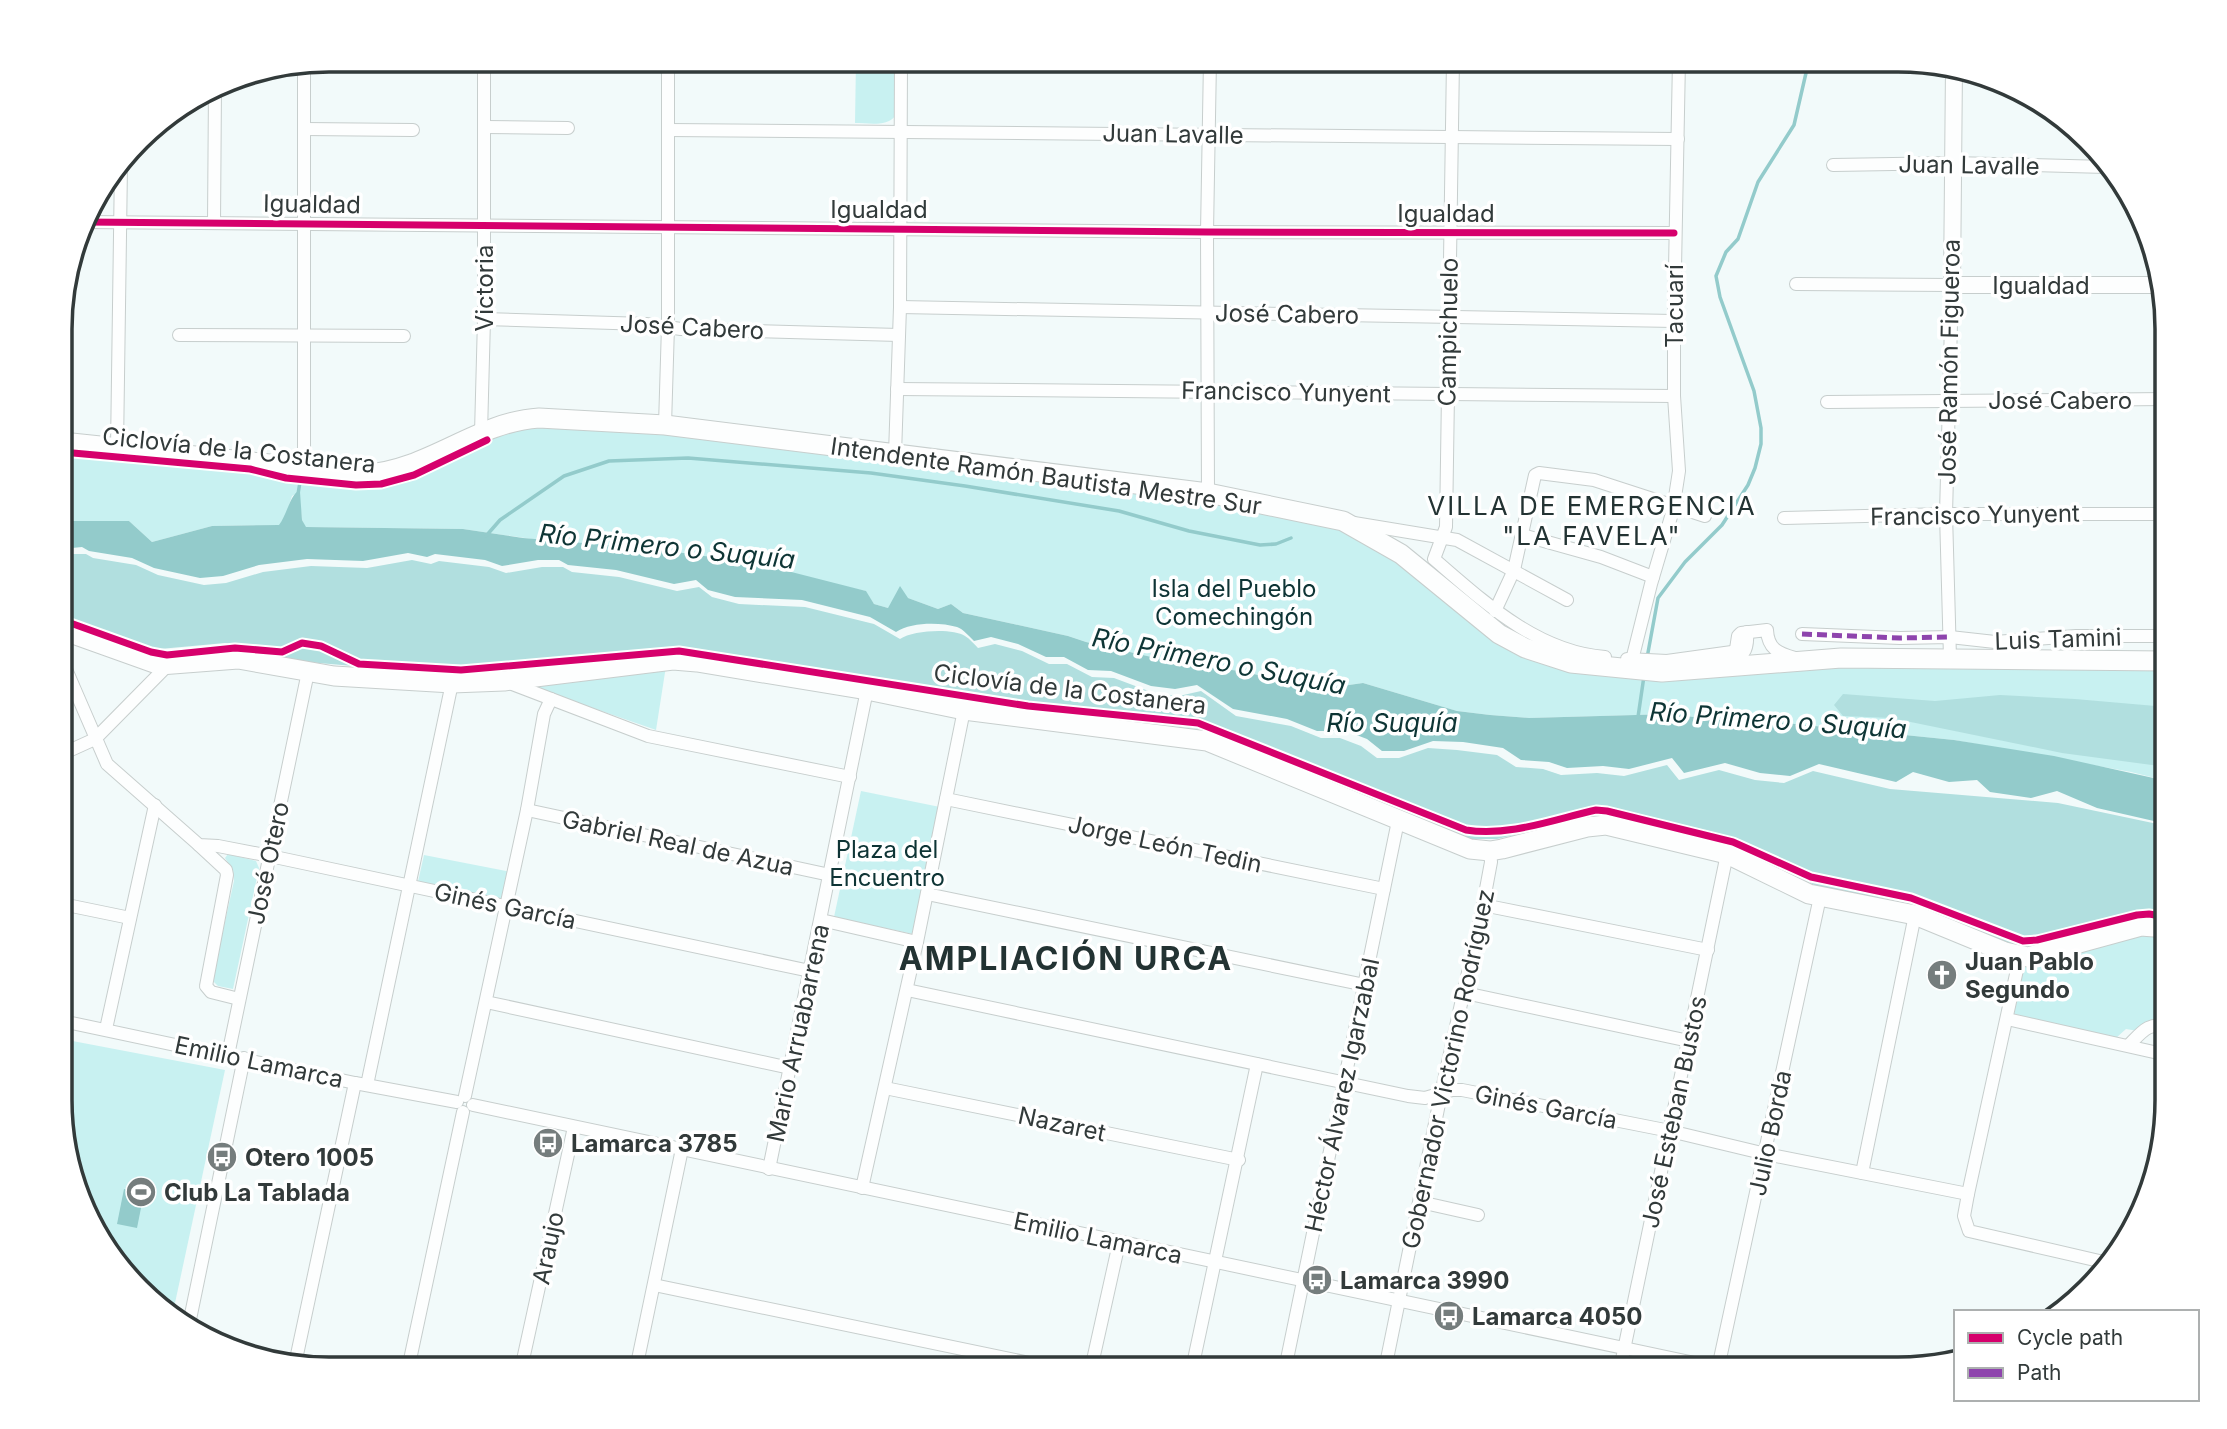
<svg xmlns="http://www.w3.org/2000/svg" width="2227" height="1429" font-family="Inter,sans-serif">
	<style>
		.green { fill: #c8f1f1 }
		.forest { fill: #b1dfdf }
		.water { fill: #93cbcb }
		.lines { fill: none; stroke-linecap: round; stroke-linejoin: round }
		.stream { stroke: #93cbcb; stroke-width: 3.5 }
		.street-casing { stroke: #c7cecd; stroke-width: 14 }
		.secondary-casing { stroke: #c7cecd; stroke-width: 18 }
		.primary-casing { stroke: #c7cecd; stroke-width: 21 }
		.street { stroke: #fdfefe; stroke-width: 12 }
		.secondary { stroke: #fdfefe; stroke-width: 16 }
		.primary { stroke: #fdfefe; stroke-width: 19 }
		.quiet { stroke: #8e44ad; stroke-width: 5; stroke-dasharray: 10 5; stroke-linecap: butt }
		.cycleway-casing { stroke: #fff; stroke-width: 11 }
		.cycleway { stroke: #d6006c; stroke-width: 7 }
		.labels { text-anchor: middle; dominant-baseline: central; stroke-width: 7; stroke-linejoin: round; paint-order: stroke }
		.street-label { font-size: 24px; fill: #323a3a; stroke: #fff }
		.park-label { font-size: 24px; fill: #0e3435; stroke: #fff }
		.poi-label { font-size: 24px; font-weight: bold; fill: #323a3a; stroke: #fff; text-anchor: start }
		.neighbourhood-label { font-size: 26px; letter-spacing: 2px; fill: #233333; stroke: #fff }
		.water-label { font-size: 26px; font-style: italic; fill: #0e3535; stroke: #fff }
		.district-label { font-size: 32px; font-weight: bold; letter-spacing: 2px; fill: #233333; stroke: #fff }
		.rim { fill: none; stroke: #323a3a; stroke-width: 3.5 }
	</style>
	<rect width="100%" height="100%" fill="#f2fafa"/>
	<g class="green">
		<path d="M856,60h40l-1,56c-8,11 -27,7 -40,7z"/>
		<path d="M502,424l163,1 678,96 182,127 168,23 474,-10v120l-36,-9 -177,-32 -179,-18 -59,-2 -45,-6 -142,4 -39,-3 -33,-4 -94,-28 -42,6 -81,-18 -58,-7 -96,-22 -18,-6 -105,-23 -12,-9 -13,5 -30,-11 -20,10 -14,-4 -9,-13 -35,-8 -367,-54 -158,-2 -3,-7 -3,-28 -7,4 -6,19 -6,10 -68,1 -60,16 -23,-21h-67v-79l304,32z"/>
		<path d="M666,666l-10,64 -129,-45z"/>
		<path d="M861,791l79,16 -27,127 -79,-17z"/>
		<path d="M228,854l28,7 3,7 -26,121 -15,-3 -6,-6 22,-99 -1,-11 -8,-12z"/>
		<path d="M424,855l87,17 -7,31 -87,-17z"/>
		<path d="M2146,933l21,4v86l-29,8 -12,-2 -10,9 -102,-24 9,-46 8,-5z"/>
		<path d="M62,1039l163,31 -53,247 -67,-68 -43,-114z"/>
	</g>
	<g class="forest">
		<path d="M68,554h18l7,4 43,7 22,10 46,10 22,-2 37,-11 48,-6 56,2 45,-8 19,4 8,-3 50,6 17,6 36,-6h21l9,5 47,5 58,14 22,-4 13,10 27,7 66,3 69,17 26,15c13,-9 53,-11 65,-3 5,3 9,8 13,12l17,-4 27,7 27,13h18l25,13 22,1 40,15 25,3 22,-5 35,25 55,10 30,12h19l21,8 16,12h22l29,-10 29,2 40,5 19,12 27,2 18,6 36,-2 27,3 43,-11 12,15 40,-10 36,10 29,3 29,-12 77,18 168,14 109,23v94l-21,-4 -126,32 -108,-45 -91,-15 -93,-44 -130,-29 -101,24h-27l-271,-110 -209,-24 -311,-51 -144,16 -77,5 -151,-13 -82,-19 -76,7 -87,-32v-61z"/>
		<path d="M1843,694l92,7 65,-6 75,4 92,8v60l-105,-14 -171,-35 -48,-2 -9,-11z"/>
	</g>
	<g class="water">
		<path d="M297,492h3l2,28 4,7 157,2 60,9 132,11 105,15 106,27 8,13 14,4 12,-22 8,12 30,11 13,-5 12,9 105,23 18,6 96,22 58,7 81,18 42,-6 94,28 33,4 39,3 142,-4 45,6 59,2 179,18 100,16 113,25v43l-70,-16 -40,-17 -26,7 -41,-6 -13,-12 -28,2 -36,-10 -17,10 -77,-18 -29,12 -30,-3 -35,-10 -41,10 -12,-15 -43,11 -26,-3 -36,2 -18,-6 -28,-2 -18,-12 -40,-6 -30,-1 -29,10h-22l-15,-12 -21,-8h-29l-30,-12 -54,-10 -36,-24 -22,4 -24,-3 -40,-15 -23,-1 -24,-13h-18l-28,-13 -27,-7 -17,4c-5,-5 -11,-12 -17,-14 -17,-5 -46,-5 -61,5l-26,-15 -68,-17 -67,-3 -27,-7 -12,-10 -22,4 -58,-14 -48,-5 -9,-5h-21l-36,6 -17,-6 -50,-6 -8,3 -19,-4 -45,8 -56,-2 -48,6 -36,11 -23,2 -46,-10 -22,-10 -43,-7 -7,-4 -20,2v-28h67l23,21 60,-16 67,-1c7,-9 11,-28 18,-33z"/>
		<path d="M124,1189l20,4 -7,35 -20,-4z"/>
	</g>
	<g class="lines">
		<g class="stream">
			<path d="M298,494l2,-12"/>
			<path d="M486,536l14,-16 64,-44 45,-15 79,-3 183,15 94,13 154,25 70,20 71,14 16,-1 15,-6"/>
			<path d="M1647,658l11,-60 27,-36 37,-37 26,-40 7,-17 6,-24v-16l-7,-37 -34,-94 -4,-21 10,-24 12,-13 20,-57 36,-57 15,-65"/>
			<path d="M1638,717l6,-41"/>
		</g>
		<g class="street-casing">
			<g id="street">
				<path d="M1453,60l-7,467 -12,32c50,43 103,93 171,98"/>
				<path d="M485,127l83,1"/>
				<path d="M304,129l109,1"/>
				<path d="M668,130l1010,9"/>
				<path d="M1833,165l120,-2 153,4"/>
				<path d="M84,222l1123,10 467,1"/>
				<path d="M214,223l1,-136"/>
				<path d="M1796,284l156,1 -6,229 4,144"/>
				<path d="M900,307l774,14"/>
				<path d="M484,319l162,5 35,5 218,6"/>
				<path d="M179,335l225,1"/>
				<path d="M897,389l777,7"/>
				<path d="M1827,402l340,-3"/>
				<path d="M665,425l3,-99v-266"/>
				<path d="M481,433l3,-114v-259"/>
				<path d="M117,448l4,-283"/>
				<path d="M895,454l5,-147 1,-247"/>
				<path d="M304,468v-404"/>
				<path d="M1208,493l-1,-261 3,-172"/>
				<path d="M1784,518l162,-4h221"/>
				<path d="M1354,523l103,17 110,60"/>
				<path d="M1522,535l79,22 52,20"/>
				<path d="M1495,611l19,-41 21,-95 4,-2 55,7 111,36"/>
				<path d="M1802,634l98,4 50,-1 45,5 81,-6h91"/>
				<path d="M1627,659l40,2 65,-9 4,-3 2,-13 3,-3 26,-3c1,19 11,23 28,28"/>
				<path d="M62,660l45,104 92,81 19,1 52,10 540,115"/>
				<path d="M1632,660l19,-76 22,-74 6,-39 -5,-75v-75l5,-261"/>
				<path d="M1731,662c15,-6 17,-16 16,-30"/>
				<path d="M507,682l141,54 202,41"/>
				<path d="M62,754l33,-15 72,-73"/>
				<path d="M946,799l438,90"/>
				<path d="M527,810l303,65"/>
				<path d="M199,845l27,25 1,5 -21,111 5,6 28,7"/>
				<path d="M927,894l438,91"/>
				<path d="M62,904l68,14"/>
				<path d="M1483,905l225,45"/>
				<path d="M821,920l96,22"/>
				<path d="M907,990l501,106 17,2 27,-8h10l208,41 96,23 202,40 -4,22 5,15 139,32"/>
				<path d="M1465,993l224,48"/>
				<path d="M486,1002l304,66"/>
				<path d="M2007,1019l160,36"/>
				<path d="M62,1021l293,62 102,19"/>
				<path d="M106,1029l49,-224"/>
				<path d="M2129,1045c12,-12 20,-24 38,-18"/>
				<path d="M228,1055l80,-383"/>
				<path d="M367,1085l85,-402"/>
				<path d="M885,1088l354,72"/>
				<path d="M465,1096l62,-286 17,-96 7,-15"/>
				<path d="M473,1105l1250,264"/>
				<path d="M769,1169l98,-479"/>
				<path d="M1862,1173l53,-258"/>
				<path d="M862,1188l55,-246 47,-232"/>
				<path d="M1968,1194l52,-238"/>
				<path d="M1420,1202l58,13"/>
				<path d="M654,1285l404,84"/>
				<path d="M188,1329l56,-271"/>
				<path d="M295,1364l60,-281"/>
				<path d="M1718,1368l102,-471"/>
				<path d="M408,1369l55,-257"/>
				<path d="M521,1369l53,-242"/>
				<path d="M636,1369l46,-220"/>
				<path d="M1091,1369l28,-126"/>
				<path d="M1192,1369l65,-305"/>
				<path d="M1285,1369l113,-548"/>
				<path d="M1385,1369l56,-275 42,-189 8,-43 -1,-11"/>
				<path d="M1620,1369l107,-515"/>
			</g>
		</g>
		<g class="secondary-casing">
			<path id="secondary" d="M1954,67l-2,218h207"/>
		</g>
		<g class="primary-casing">
			<g id="primary">
				<path d="M62,442l304,32c63,-4 110,-52 173,-56l126,7 543,68 135,28 58,33 98,80 26,14 46,15 91,9 179,-14 326,3"/>
				<path d="M62,630l98,35 78,-6 96,17 118,7 52,-2 169,-21 24,2 170,28 97,20 243,31 263,108 20,2 12,-2 85,-22 19,-2 121,29 82,40 106,21 90,37 23,5 113,-31 26,2"/>
			</g>
		</g>
		<use href="#street" class="street"/>
		<use href="#secondary" class="secondary"/>
		<use href="#primary" class="primary"/>
		<path class="quiet" d="M1802,634l98,4 50,-1"/>
		<g class="cycleway-casing">
			<g id="cycleway">
				<path d="M84,222l1123,10 467,1"/>
				<path d="M62,452l188,17 36,9 70,7 25,-1 33,-9 73,-35"/>
				<path d="M62,620l89,32 16,3 68,-7 47,4 20,-9 19,3 38,18 102,6 218,-19 349,55 170,17 268,107c43,7 89,-11 130,-20l11,1 126,31 78,35 100,21 112,43 14,-1 100,-25 12,-1 18,3"/>
			</g>
		</g>
		<use href="#cycleway" class="cycleway"/>
	</g>
	<defs>
		<g id="church-disc" transform="scale(1.575)"><circle r="9.5" fill="#757d7d" stroke="#fff"/><path d="M-1.2-6h2.4v3.5h3.3v2.4h-3.3V6h-2.4V-.1h-3.3v-2.4h3.3Z" fill="#fff"/></g>
		<g id="bus-disc" transform="scale(1.575)"><circle r="9.5" fill="#757d7d" stroke="#fff"/><path d="M-5-6H5V4H4V6H2V4H-2V6H-4V4H-5ZM-3.5-4V0h7V-4ZM-3.5 1.2v1.5H-2V1.2ZM2 1.2v1.5H3.5V1.2Z" fill="#fff"/></g>
		<g id="stadium-disc" transform="scale(1.575)"><circle r="9.5" fill="#757d7d" stroke="#fff"/><path d="M0-5a6.5 5 0 1 0 0 10a6.5 5 0 1 0 0-10ZM-3.5-1.8h7v3.6h-7Z" fill="#fff"/></g>
	</defs>
	<g fill-rule="evenodd">
		<use href="#church-disc" x="1942" y="975"/>
		<use href="#bus-disc" x="548" y="1143"/>
		<use href="#bus-disc" x="222" y="1157"/>
		<use href="#stadium-disc" x="141" y="1192"/>
		<use href="#bus-disc" x="1317" y="1280"/>
		<use href="#bus-disc" x="1449" y="1316"/>
	</g>
	<g class="labels">
		<g class="street-label">
			<text transform="translate(1173 134) rotate(1)">Juan Lavalle</text>
			<text transform="translate(1969 165) rotate(1)">Juan Lavalle</text>
			<text transform="translate(312 204) rotate(1)">Igualdad</text>
			<text x="879" y="209">Igualdad</text>
			<text x="1446" y="213">Igualdad</text>
			<text x="2041" y="285">Igualdad</text>
			<text transform="translate(484 288) rotate(-90)">Victoria</text>
			<text transform="translate(1674 306) rotate(-90)">Tacuarí</text>
			<text transform="translate(1287 314) rotate(1)">José Cabero</text>
			<text transform="translate(692 327) rotate(3)">José Cabero</text>
			<text transform="translate(1448 332) rotate(-89)">Campichuelo</text>
			<text transform="translate(1949 362) rotate(-89)">José Ramón Figueroa</text>
			<text transform="translate(1286 392) rotate(1)">Francisco Yunyent</text>
			<text x="2060" y="400">José Cabero</text>
			<text transform="translate(239 450) rotate(6)">Ciclovía de la Costanera</text>
			<text transform="translate(1046 476) rotate(8)">Intendente Ramón Bautista Mestre Sur</text>
			<text transform="translate(1975 515) rotate(-1)">Francisco Yunyent</text>
			<text transform="translate(2058 639) rotate(-2)">Luis Tamini</text>
			<text transform="translate(1070 689) rotate(7)">Ciclovía de la Costanera</text>
			<text transform="translate(678 843) rotate(12)">Gabriel Real de Azua</text>
			<text transform="translate(1165 844) rotate(12)">Jorge León Tedin</text>
			<text transform="translate(268 863) rotate(-78)">José Otero</text>
			<text transform="translate(505 906) rotate(12)">Ginés García</text>
			<text transform="translate(798 1033) rotate(-78)">Mario Arruabarrena</text>
			<text transform="translate(259 1062) rotate(12)">Emilio Lamarca</text>
			<text transform="translate(1448 1069) rotate(-78)">Gobernador Victorino Rodríguez</text>
			<text transform="translate(1342 1095) rotate(-78)">Héctor Álvarez Igarzabal</text>
			<text transform="translate(1546 1107) rotate(11)">Ginés García</text>
			<text transform="translate(1674 1112) rotate(-78)">José Esteban Bustos</text>
			<text transform="translate(1062 1124) rotate(12)">Nazaret</text>
			<text transform="translate(1770 1133) rotate(-78)">Julio Borda</text>
			<text transform="translate(1098 1238) rotate(12)">Emilio Lamarca</text>
			<text transform="translate(548 1248) rotate(-78)">Araujo</text>
		</g>
		<g class="park-label">
			<text x="1234" y="588">Isla del Pueblo<tspan x="1234" dy="28">Comechingón</tspan></text>
			<text x="887" y="849">Plaza del<tspan x="887" dy="28">Encuentro</tspan></text>
		</g>
		<g class="poi-label">
			<text x="1965" y="961">Juan Pablo<tspan x="1965" dy="28">Segundo</tspan></text>
			<text x="571" y="1143">Lamarca 3785</text>
			<text x="245" y="1157">Otero 1005</text>
			<text x="164" y="1192">Club La Tablada</text>
			<text x="1340" y="1280">Lamarca 3990</text>
			<text x="1472" y="1316">Lamarca 4050</text>
		</g>
		<g class="neighbourhood-label">
			<text x="1592" y="505">VILLA DE EMERGENCIA<tspan x="1592" dy="30">"LA FAVELA"</tspan></text>
		</g>
		<g class="water-label">
			<text transform="translate(667 546) rotate(6)">Río Primero o Suquía</text>
			<text transform="translate(1219 661) rotate(11)">Río Primero o Suquía</text>
			<text transform="translate(1778 720) rotate(4)">Río Primero o Suquía</text>
			<text x="1392" y="722">Río Suquía</text>
		</g>
		<g class="district-label">
			<text x="1066" y="958">AMPLIACIÓN URCA</text>
		</g>
	</g>
	<path d="M0 0H2227V1429H0ZM329 72H1898A257 257 0 0 1 2155 329V1100A257 257 0 0 1 1898 1357H329A257 257 0 0 1 72 1100V329A257 257 0 0 1 329 72Z" fill="#fff" fill-rule="evenodd"/>
	<path class="rim" d="M329 72H1898A257 257 0 0 1 2155 329V1100A257 257 0 0 1 1898 1357H329A257 257 0 0 1 72 1100V329A257 257 0 0 1 329 72Z"/>
	<rect x="1954" y="1310" width="245" height="91" fill="#ffffff" stroke="#adb0b0" stroke-width="2"/>
	<rect x="1968" y="1333" width="35" height="10" fill="#d6006c" stroke="#adb0b0" stroke-width="2"/>
	<text x="2017" y="1345" font-size="21" fill="#323a3a">Cycle path</text>
	<rect x="1968" y="1368" width="35" height="10" fill="#8e44ad" stroke="#adb0b0" stroke-width="2"/>
	<text x="2017" y="1380" font-size="21" fill="#323a3a">Path</text>
</svg>
